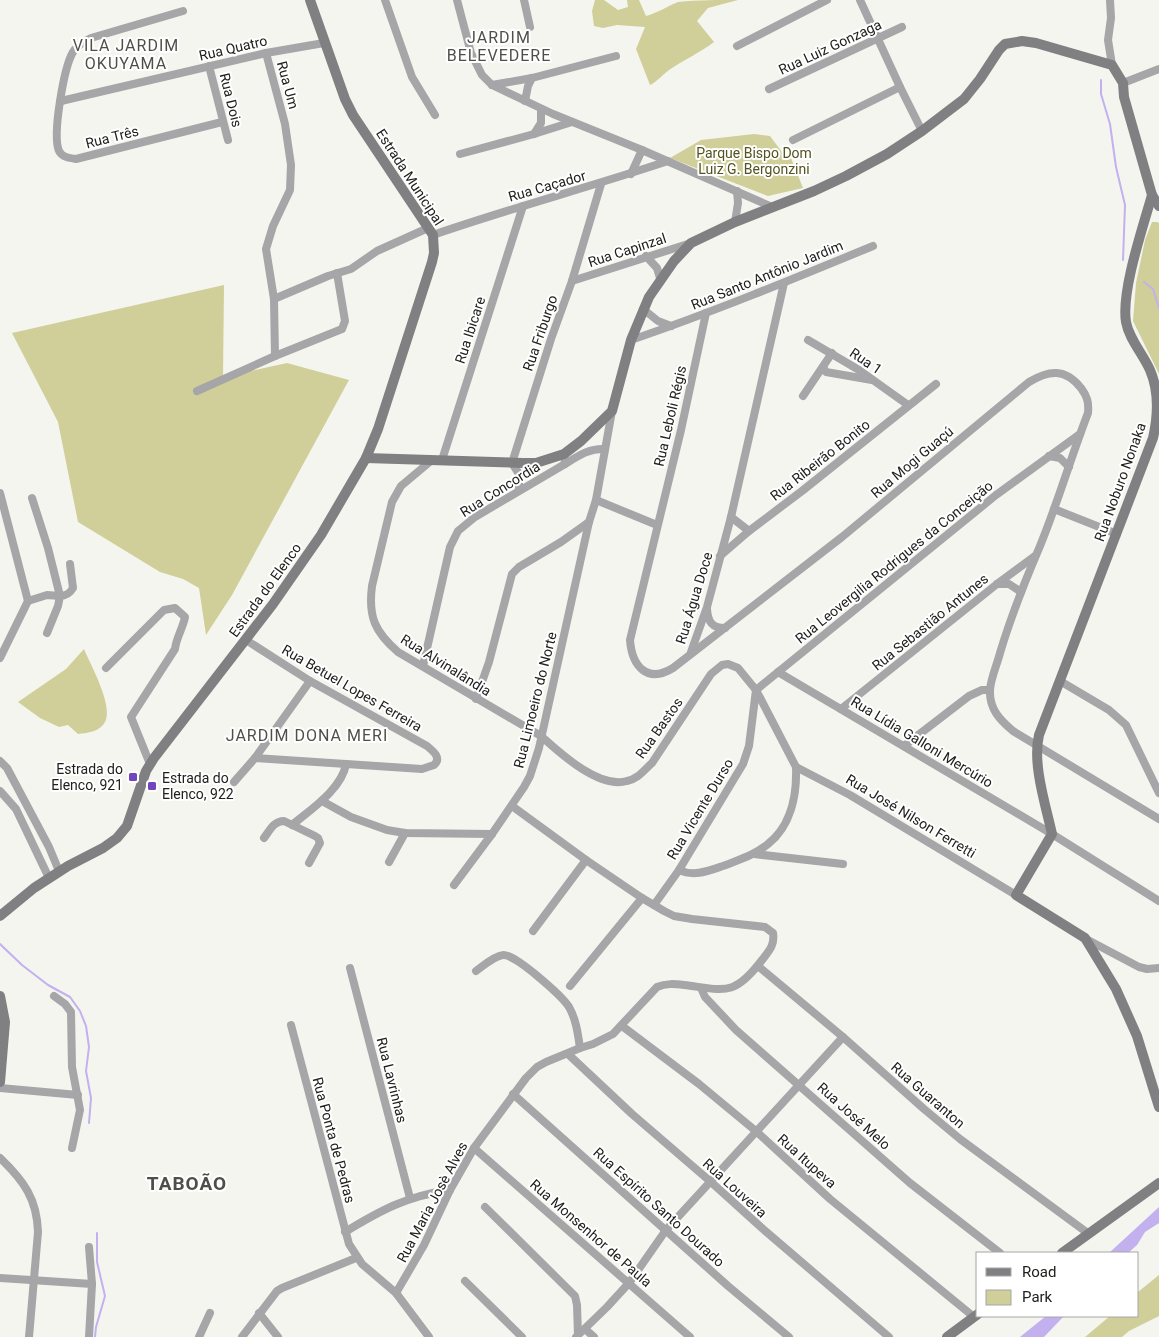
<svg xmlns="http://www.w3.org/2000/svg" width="1159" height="1337" font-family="Roboto,sans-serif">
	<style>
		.green { fill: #d0cf99 }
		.water { fill: #c2b0ef }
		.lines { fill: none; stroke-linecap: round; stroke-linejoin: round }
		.stream { stroke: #c2b0ef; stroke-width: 2 }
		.street { stroke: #a6a5a7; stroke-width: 8 }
		.secondary { stroke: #807f82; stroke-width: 10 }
		.poi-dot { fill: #7345bd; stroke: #fff; stroke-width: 2 }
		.labels { text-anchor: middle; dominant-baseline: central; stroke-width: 4; stroke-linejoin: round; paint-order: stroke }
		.street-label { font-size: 14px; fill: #20201e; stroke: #fff }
		.park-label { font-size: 14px; fill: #54521e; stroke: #fff }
		.poi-label { font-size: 14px; fill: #20201e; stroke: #fff; text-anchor: end }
		.quarter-label { font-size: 16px; letter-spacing: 1px; fill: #4f4f4a; stroke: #fff }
		.district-label { font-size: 19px; font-weight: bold; letter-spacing: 1px; fill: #4f4f4a; stroke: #fff }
	</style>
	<rect width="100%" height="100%" fill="#f5f5ef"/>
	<g class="green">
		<path d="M595,0h9l14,10 10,-3 -1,-7h12l7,16c12,-3 21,-10 32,-14 19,-2 41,-2 60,-2l-30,8 -11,13 17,21c-14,11 -31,18 -45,28 -7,5 -11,11 -19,15l-14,-36 9,-22 -28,-2 -14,3 -9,-2 -2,-15z"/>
		<path d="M754,134l16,2 15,20 6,2 12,30 -35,8 -98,-38 31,-18z"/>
		<path d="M1152,222h5l2,1v151l-26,-53 3,-38 9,-43z"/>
		<path d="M224,285l-1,92 64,-14 62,17 -117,215 -26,40 -7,-47 -16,-9 -23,-7 -82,-50 -20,-100 -46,-89z"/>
		<path d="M84,649c6,15 33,62 19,76 -6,7 -16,8 -25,9l-10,-9 -9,2 -19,-9 -22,-16 48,-33z"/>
		<path d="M1159,1275v41l-30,15 -7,6h-37l25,-21h28v-24z"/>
	</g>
	<g class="water">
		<path d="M1159,1207v16l-14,9 -8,13 -9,8h-19z"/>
		<path d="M1046,1316h18l-20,21h-24z"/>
	</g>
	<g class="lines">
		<g class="stream">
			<path d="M1101,80v14l9,30 6,43 9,38 -2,55"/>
			<path d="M1144,282l9,7 6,19"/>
			<path d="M0,944l22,21 26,20 22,12 10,14 6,15 3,21 -3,24 5,27 -2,25"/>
			<path d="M95,1337l1,-10 9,-31 -8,-34v-29"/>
		</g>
		<g class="street">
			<path d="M385,0l27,77 23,38"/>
			<path d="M457,0l14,53 11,22 10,10 61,29 89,36 130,57"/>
			<path d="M524,0l6,27"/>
			<path d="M860,0l40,87 22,44"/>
			<path d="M1110,0l1,18 -3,22 4,25"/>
			<path d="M183,11l-92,27c-7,4 -14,7 -18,14 -9,15 -21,83 -14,99 3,6 10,7 17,8l146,-37"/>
			<path d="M737,46l90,-46"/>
			<path d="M266,53l19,71 6,41 -1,25 -17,36 -7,23 8,50 1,57"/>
			<path d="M209,66l19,74"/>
			<path d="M1123,83l36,-14"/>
			<path d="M492,85l40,-7 84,-22"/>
			<path d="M769,89l133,-62"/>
			<path d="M61,101l205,-48 58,-10"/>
			<path d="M525,101l3,-15 4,-8"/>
			<path d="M534,134l7,-11v-14"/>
			<path d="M793,140l107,-53"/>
			<path d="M460,154l74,-20 38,-12"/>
			<path d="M631,174l11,-24"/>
			<path d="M735,222l3,-19 -1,-12"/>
			<path d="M433,235c78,-27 157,-48 235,-74"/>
			<path d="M646,256l11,12 3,10"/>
			<path d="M572,281l119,-38"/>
			<path d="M274,299l54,-23 23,-7 26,-18 51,-23"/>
			<path d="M643,309l15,12 13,5"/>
			<path d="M706,313l-25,117 -51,210c2,26 17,44 43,28l169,-131 187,-155c20,-12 36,-14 52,6 6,8 8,14 7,25 -17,44 -30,89 -48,133 -15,35 -29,70 -40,107 -3,12 -9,24 -10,37 -1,19 10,30 23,41l146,88"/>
			<path d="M631,340c82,-28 162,-61 242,-94"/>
			<path d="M808,340l51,30 49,35"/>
			<path d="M823,367l3,5 46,8"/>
			<path d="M197,391l78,-35 67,-27 3,-8 -8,-48"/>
			<path d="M803,396l29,-43"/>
			<path d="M1049,456l11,2 9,9"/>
			<path d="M432,460l-31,26 -9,16 -20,84c-4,31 3,46 26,66l143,84c20,18 58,53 86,45 11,-2 17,-11 25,-18l59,-89 11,-9 6,-1 10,4 18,22 40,77 54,28 166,100"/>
			<path d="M442,460l81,-254"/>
			<path d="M565,464c13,-8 24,-16 40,-15"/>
			<path d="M519,490v-16l-7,-11 39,-124 21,-58 29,-97"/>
			<path d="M0,493l28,108"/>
			<path d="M596,500l61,25"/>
			<path d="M1054,509l63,25"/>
			<path d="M731,517l18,14"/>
			<path d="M720,556l29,-25 53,-40 134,-107"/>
			<path d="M997,584h12l12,8"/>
			<path d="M707,609c1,13 5,19 18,19"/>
			<path d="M47,633l11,-27 2,-10c7,0 10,-3 13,-8l-3,-24"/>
			<path d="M246,640l64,41 117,65c6,5 15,12 7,19l-12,4 -167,-11"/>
			<path d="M691,652l16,-45 24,-90 53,-234"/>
			<path d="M0,658l28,-57 19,-6 13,1 -12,-48 -16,-50"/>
			<path d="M423,666l27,-119 8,-16 17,-14 90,-53 -1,-10"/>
			<path d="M106,668l58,-58 11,-2 10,9c-2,11 -9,21 -10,32l-44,68 19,47"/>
			<path d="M778,672l274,162 107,67"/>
			<path d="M1060,681l49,29 17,15 33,68"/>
			<path d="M756,690l240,-195 84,-61"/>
			<path d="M476,699l13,-37 23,-88 7,-7 42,-25 28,-20"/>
			<path d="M841,709l156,-125 38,-28"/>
			<path d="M904,746l65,-50 13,-6h8"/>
			<path d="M0,761l7,7 42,79 10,24"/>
			<path d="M234,782l21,-24 55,-77"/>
			<path d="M0,791l16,18 33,69"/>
			<path d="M322,801l29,16 36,13 18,3 87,1"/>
			<path d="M292,825c18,-15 50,-36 54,-61"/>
			<path d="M264,838c6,-8 10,-17 20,-17l31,15 3,2 2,5 -11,20"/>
			<path d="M754,854l89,10"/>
			<path d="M389,862l16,-29"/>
			<path d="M679,870c15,7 29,1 44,-4 15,-6 32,-11 45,-22 23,-18 29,-49 28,-77"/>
			<path d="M454,885l38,-51 32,-47 6,-11 9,-28 50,-226 7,-22 16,-89"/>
			<path d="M654,905l25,-35 64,-106 6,-18 7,-56"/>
			<path d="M533,931l53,-71"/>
			<path d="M1086,939l53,28 8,2 12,-1"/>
			<path d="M758,966l85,71 81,72 36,30 129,95"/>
			<path d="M350,968l60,230"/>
			<path d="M476,971c7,-5 18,-15 27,-16 11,-2 59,41 66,52 7,12 9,27 11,41"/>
			<path d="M570,986l72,-88"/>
			<path d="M701,988l4,9 31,33 174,153 90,70"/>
			<path d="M54,996l11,8 6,8 1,55 8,43 -8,38"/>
			<path d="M291,1025l58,219 13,20 34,29 33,44"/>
			<path d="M622,1026l77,58 58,48 73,67 144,118"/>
			<path d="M568,1054l64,60 79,68 52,47 126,108"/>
			<path d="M0,1088l78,7"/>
			<path d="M513,1094l215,192 61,51"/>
			<path d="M474,1148l216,189"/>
			<path d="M0,1158c24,23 37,41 38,74l-9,105"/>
			<path d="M485,1207l90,89 2,9 1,30"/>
			<path d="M345,1232c36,-22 62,-36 105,-42"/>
			<path d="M0,1278l92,6"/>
			<path d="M465,1281l57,56"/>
			<path d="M396,1293l28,-48 26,-55 24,-42 52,-70 11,-11 9,-5 34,-14 13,-4 20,-10 44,-47c9,-4 18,-3 27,-2 41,5 50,12 78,-25 7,-9 13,-15 11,-27l-8,-6 -73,-8 -18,-3 -10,-5 -22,-13 -56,-38 -74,-54"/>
			<path d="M259,1313l19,24"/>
			<path d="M585,1329l9,8"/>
			<path d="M89,1337l3,-53 -3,-37"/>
			<path d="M199,1337l11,-24"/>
			<path d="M242,1337l35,-46 5,-3 74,-30"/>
			<path d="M576,1337l31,-30 22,-24 37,-53 177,-193"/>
		</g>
		<g class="secondary">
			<path d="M1152,195c-9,32 -31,96 -26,127 3,17 17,32 24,48 9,21 8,46 3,68l-114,297c-7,29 7,71 13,99l-36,61 69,43 31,51 21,47 22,71"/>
			<path d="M366,458l157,5h13l28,-9 17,-13 31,-30 19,-71 18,-43 25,-36 17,-18 44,-21 79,-31 32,-15 41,-22 35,-23 42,-32 16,-20 19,-29 6,-6 17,-3 14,2 76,22 11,18 1,14 28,98 7,11"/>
			<path d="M0,916l34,-28 34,-22 35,-18 14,-10 10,-12 19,-55 8,-13 119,-154 48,-69 45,-77 12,-29 54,-167 2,-9 -1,-18 -80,-120 -8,-16 -35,-99"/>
			<path d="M0,996l5,26 -5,60"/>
			<path d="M1062,1253l97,-70"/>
			<path d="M947,1337l31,-23"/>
		</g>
	</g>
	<g class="poi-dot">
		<rect x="128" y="772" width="10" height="10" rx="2.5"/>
		<rect x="147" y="781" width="10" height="10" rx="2.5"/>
	</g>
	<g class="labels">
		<g class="street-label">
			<text transform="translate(830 47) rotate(-25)">Rua Luiz Gonzaga</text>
			<text transform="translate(233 48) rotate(-13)">Rua Quatro</text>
			<text transform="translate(288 85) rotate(75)">Rua Um</text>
			<text transform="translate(231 100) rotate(76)">Rua Dois</text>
			<text transform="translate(112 137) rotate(-14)">Rua Três</text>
			<text transform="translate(410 177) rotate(57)">Estrada Municipal</text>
			<text transform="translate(547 186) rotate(-16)">Rua Caçador</text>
			<text transform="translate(627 250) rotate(-18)">Rua Capinzal</text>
			<text transform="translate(767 275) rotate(-22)">Rua Santo Antônio Jardim</text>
			<text transform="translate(470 330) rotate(-72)">Rua Ibicare</text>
			<text transform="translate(540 333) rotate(-71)">Rua Friburgo</text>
			<text transform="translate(866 361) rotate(34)">Rua 1</text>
			<text transform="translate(670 416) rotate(-77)">Rua Leboli Régis</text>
			<text transform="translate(820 460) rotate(-38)">Rua Ribeirão Bonito</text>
			<text transform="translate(912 462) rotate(-40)">Rua Mogi Guaçú</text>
			<text transform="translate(1120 482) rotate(-70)">Rua Noburo Nonaka</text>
			<text transform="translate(500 489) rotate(-32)">Rua Concordia</text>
			<text transform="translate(894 562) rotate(-39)">Rua Leovergilia Rodrigues da Conceição</text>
			<text transform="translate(265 590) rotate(-54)">Estrada do Elenco</text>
			<text transform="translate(694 598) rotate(-73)">Rua Água Doce</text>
			<text transform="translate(930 622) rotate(-39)">Rua Sebastião Antunes</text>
			<text transform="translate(446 665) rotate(32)">Rua Alvinalândia</text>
			<text transform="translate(352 688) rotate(30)">Rua Betuel Lopes Ferreira</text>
			<text transform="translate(535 700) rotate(-76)">Rua Limoeiro do Norte</text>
			<text transform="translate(659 728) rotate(-55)">Rua Bastos</text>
			<text transform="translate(922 742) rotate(31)">Rua Lídia Galloni Mercúrio</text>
			<text transform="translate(700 809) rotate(-59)">Rua Vicente Durso</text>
			<text transform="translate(911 816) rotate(31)">Rua José Nilson Ferretti</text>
			<text transform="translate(392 1080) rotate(76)">Rua Lavrinhas</text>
			<text transform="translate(928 1095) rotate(41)">Rua Guaranton</text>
			<text transform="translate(854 1116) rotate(42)">Rua José Melo</text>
			<text transform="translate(334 1140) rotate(75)">Rua Ponta de Pedras</text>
			<text transform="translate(807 1161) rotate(42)">Rua Itupeva</text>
			<text transform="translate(735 1188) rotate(42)">Rua Louveira</text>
			<text transform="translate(432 1202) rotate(-62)">Rua Maria Josè Alves</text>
			<text transform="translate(659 1207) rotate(42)">Rua Espírito Santo Dourado</text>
			<text transform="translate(591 1233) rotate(41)">Rua Monsenhor de Paula</text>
		</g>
		<g class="park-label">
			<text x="754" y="153">Parque Bispo Dom<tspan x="754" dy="16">Luiz G. Bergonzini</tspan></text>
		</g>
		<g class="poi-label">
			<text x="123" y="769">Estrada do<tspan x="123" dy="16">Elenco, 921</tspan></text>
			<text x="162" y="778" text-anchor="start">Estrada do<tspan x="162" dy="16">Elenco, 922</tspan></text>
		</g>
		<g class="quarter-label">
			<text x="499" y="37">JARDIM<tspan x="499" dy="18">BELEVEDERE</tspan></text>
			<text x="126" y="45">VILA JARDIM<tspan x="126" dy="18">OKUYAMA</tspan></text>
			<text x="307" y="735">JARDIM DONA MERI</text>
		</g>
		<g class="district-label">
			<text x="187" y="1183">TABOÃO</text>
		</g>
	</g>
	<rect x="976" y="1252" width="162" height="65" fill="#ffffff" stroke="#a6a6a5"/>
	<rect x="986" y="1268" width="25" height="8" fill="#807f82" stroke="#a6a6a5"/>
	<text x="1022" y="1277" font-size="15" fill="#20201e">Road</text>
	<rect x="986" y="1290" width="25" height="15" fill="#d0cf99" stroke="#a6a6a5"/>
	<text x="1022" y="1302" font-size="15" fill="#20201e">Park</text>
</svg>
